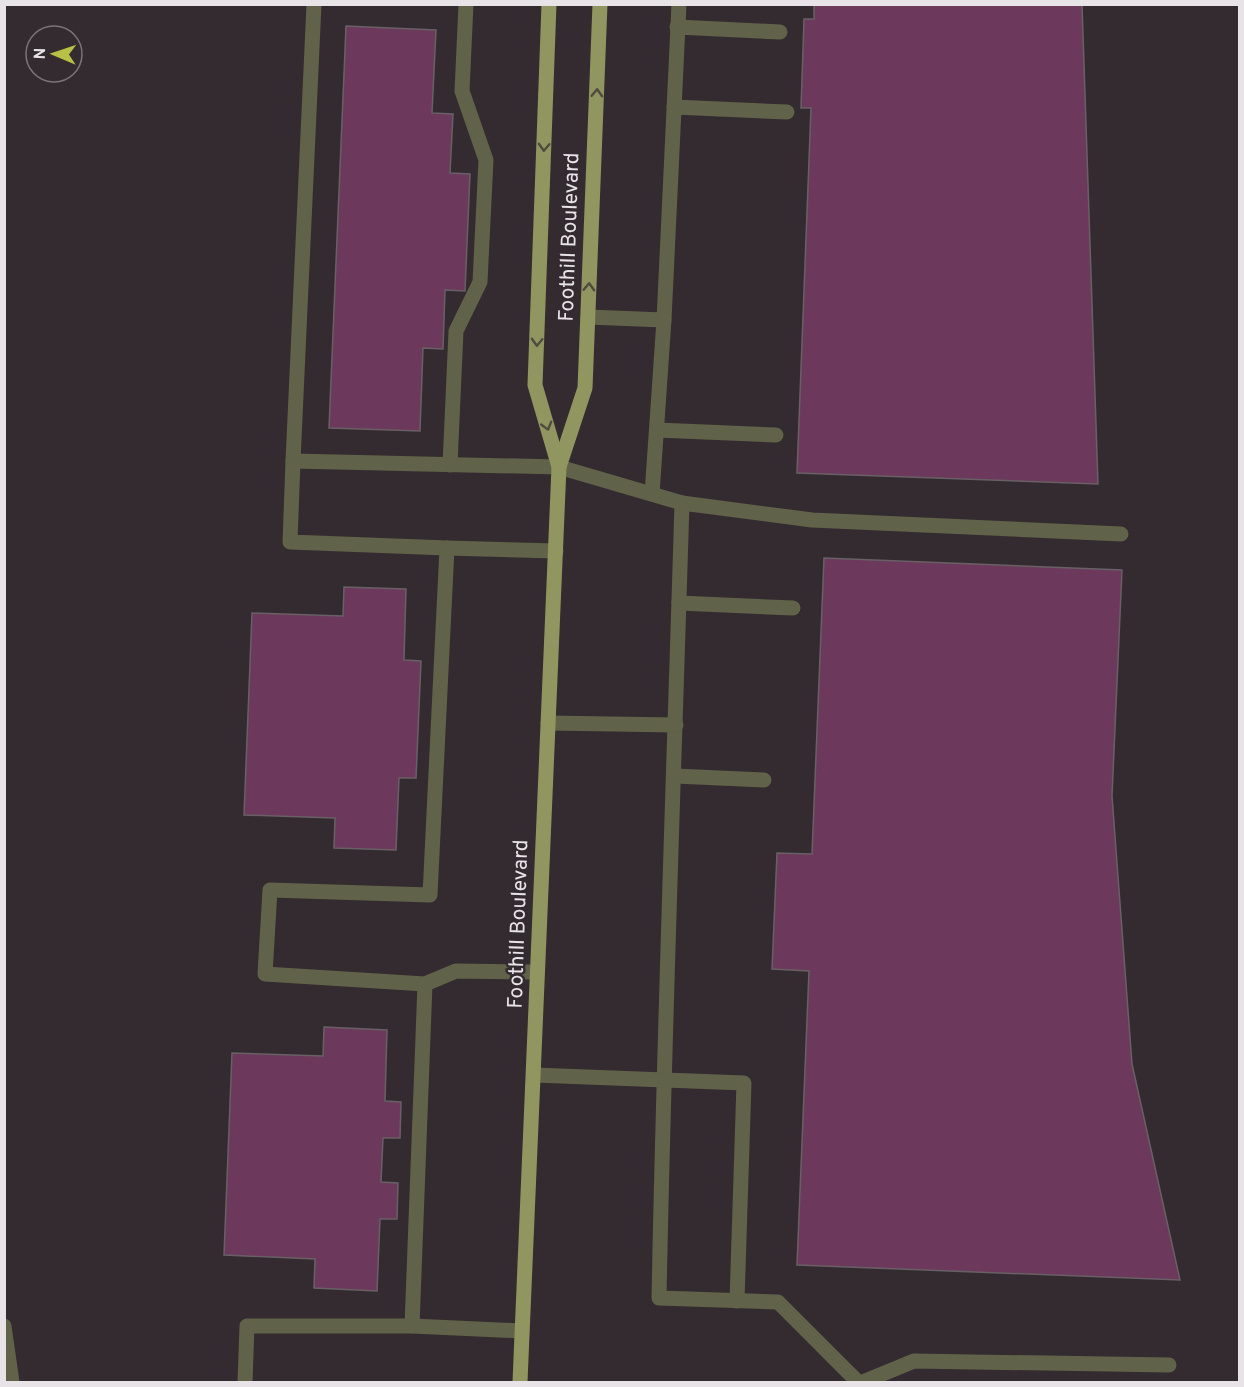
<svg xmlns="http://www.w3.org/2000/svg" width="1244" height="1387" font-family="Overpass,sans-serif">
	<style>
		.building { fill: #6c395c; stroke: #696065; stroke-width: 1.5 }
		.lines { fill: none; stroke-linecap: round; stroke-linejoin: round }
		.minor { stroke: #606249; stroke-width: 15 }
		.major { stroke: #919660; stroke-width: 15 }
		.oneway { stroke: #4f4b3e }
		.labels { text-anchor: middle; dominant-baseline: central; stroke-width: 5; stroke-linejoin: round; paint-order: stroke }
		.street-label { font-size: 21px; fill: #e8e3e6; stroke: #332b30 }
	</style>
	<rect width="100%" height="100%" fill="#332b30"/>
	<g class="building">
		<path d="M814,4h268l16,480 -301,-11 14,-365h-10l3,-89h10z"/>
		<path d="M346,26l90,4 -4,83 21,1 -3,59 20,1 -5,117 -20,-1 -2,59 -20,-1 -3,83 -91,-3z"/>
		<path d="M824,558l298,12 -10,226 20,268 48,216 -383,-15 12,-294 -37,-2 5,-116 35,1z"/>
		<path d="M344,587l62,2 -2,71 17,1 -5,117h-17l-3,72 -62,-2 1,-30 -91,-3 8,-202 91,3z"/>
		<path d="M324,1027l63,3 -2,71 16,1 -1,36h-17l-2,44 17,1 -1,36h-17l-3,72 -63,-3 1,-29 -91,-4 8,-202 91,3z"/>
	</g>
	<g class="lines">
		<g class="minor">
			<path d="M677,27l103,5"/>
			<path d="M674,107l113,5"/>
			<path d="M588,317l76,3 15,-316"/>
			<path d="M657,430l119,5"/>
			<path d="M293,461l21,-457"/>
			<path d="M450,465l6,-134 24,-49 6,-122 -24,-69 4,-87"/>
			<path d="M652,494l12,-174"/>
			<path d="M682,503l130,17 309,14"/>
			<path d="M447,548l-157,-6 3,-81 266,6 123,36c-8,265 -18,530 -23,795l119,4 80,80"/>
			<path d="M679,603l114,5"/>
			<path d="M548,723l128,2"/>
			<path d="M675,776l89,4"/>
			<path d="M425,984l-160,-10 5,-84 160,5 17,-347 109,3"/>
			<path d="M534,1075l210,8 -7,218"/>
			<path d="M4,1326l8,56"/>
			<path d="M412,1326l110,5"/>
			<path d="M245,1382l2,-56h165l13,-342 31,-13 81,1"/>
			<path d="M863,1382l51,-21 255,4"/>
		</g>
		<g class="major">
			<path d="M549,4l-14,381 24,82"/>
			<path d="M520,1382l39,-915 26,-79 15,-384"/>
		</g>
	</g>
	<defs><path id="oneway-chevron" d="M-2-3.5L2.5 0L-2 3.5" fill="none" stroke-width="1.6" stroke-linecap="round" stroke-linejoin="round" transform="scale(1.5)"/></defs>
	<g class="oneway">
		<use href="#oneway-chevron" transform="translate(597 93) rotate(-88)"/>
		<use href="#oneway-chevron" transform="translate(544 147) rotate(92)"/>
		<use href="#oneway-chevron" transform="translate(589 287) rotate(-88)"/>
		<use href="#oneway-chevron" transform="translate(537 342) rotate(92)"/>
		<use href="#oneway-chevron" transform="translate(547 426) rotate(74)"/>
	</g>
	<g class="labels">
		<g class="street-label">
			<text transform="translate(570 237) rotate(-88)">Foothill Boulevard</text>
			<text transform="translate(519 924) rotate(-88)">Foothill Boulevard</text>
		</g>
	</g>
	<rect width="1244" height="1387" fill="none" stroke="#e8e3e6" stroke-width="12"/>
	<g transform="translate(54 54) rotate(272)"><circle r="28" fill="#332b30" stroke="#7b7579" stroke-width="1.5"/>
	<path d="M0-4.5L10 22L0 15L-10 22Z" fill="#b9c046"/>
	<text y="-9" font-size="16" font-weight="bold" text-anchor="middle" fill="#e8e3e6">N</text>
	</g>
</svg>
